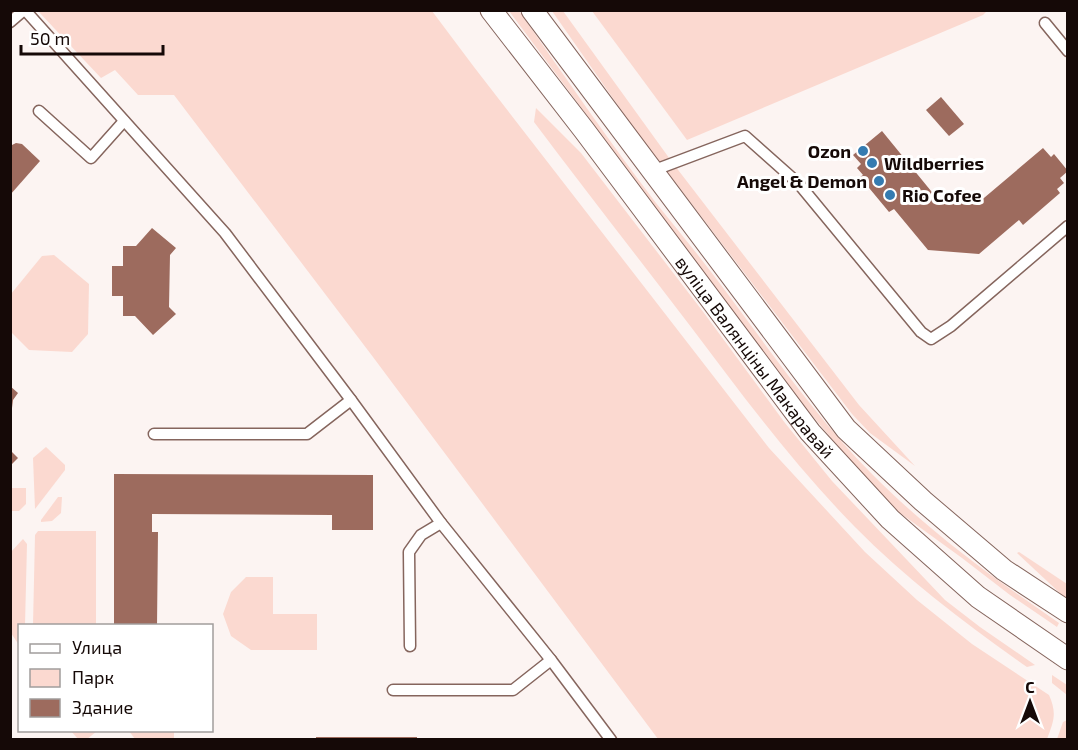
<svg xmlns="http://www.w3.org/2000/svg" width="1078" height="750" font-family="'Exo 2',sans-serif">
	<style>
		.green { fill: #fbd9d0 }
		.building { fill: #9d6b5e }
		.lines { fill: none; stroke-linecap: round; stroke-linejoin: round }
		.lane-casing { stroke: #85655d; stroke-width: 13 }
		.street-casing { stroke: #85655d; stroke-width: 23 }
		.lane { stroke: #fff; stroke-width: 10 }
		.street { stroke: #fff; stroke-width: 21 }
		.poi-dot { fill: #357bb0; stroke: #fff; stroke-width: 2 }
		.labels { text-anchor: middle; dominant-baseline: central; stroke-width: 6; stroke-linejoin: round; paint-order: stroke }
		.poi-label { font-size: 18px; font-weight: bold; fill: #150907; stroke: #fff; text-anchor: end }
		.street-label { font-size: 18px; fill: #150907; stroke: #fff }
	</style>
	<rect width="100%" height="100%" fill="#fcf4f2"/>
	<g class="green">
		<path d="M38,11h394l42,56 295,381 96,104 52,48 55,44 77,51c8,18 5,26 -2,44h-389l-285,-382 -199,-262h-36l-23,-25 -14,8z"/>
		<path d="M509,11h10c45,64 89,129 137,192 22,27 44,54 65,82 48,64 94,131 150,188 56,57 122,105 188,150l-2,4 -47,-32 -48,-37 -62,-45 -31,-30 -64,-76z"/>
		<path d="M552,11h11l109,151 187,243 56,61 -45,-33 -18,-19 -219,-287z"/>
		<path d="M592,11h395l-4,4 -296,125z"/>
		<path d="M536,108l45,45 123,160 81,110 47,58 113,119 35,27 55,38 -8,2c-61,-43 -120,-87 -172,-140 -61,-62 -112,-131 -164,-200 -52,-68 -105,-136 -157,-205z"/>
		<path d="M54,255l35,29 -1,50 -16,18 -43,-2 -18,-18v-38l31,-38z"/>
		<path d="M46,447l19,18v5l-30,39 -2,-51z"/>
		<path d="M10,488h16v16l-7,7h-7l-1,-2z"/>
		<path d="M58,497h4l-1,16 -9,8 -11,1v-2z"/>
		<path d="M38,531h58v94h-63l2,-90z"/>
		<path d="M23,539l4,5 -2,81 -5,1 -1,19 -8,-12 -1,-80z"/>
		<path d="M1019,552l48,32v14l-5,-3 -45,-42z"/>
		<path d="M246,577h27v37h44v36h-66l-20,-14 -8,-22 8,-22z"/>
		<path d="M1052,675l15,10v10l-15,-12z"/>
		<path d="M1067,720v19h-10l6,-17z"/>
		<path d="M71,731h26l-11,9 -8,-1z"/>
		<path d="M129,731h45v8h-39z"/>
	</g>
	<g class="building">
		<path d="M941,97l23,27 -15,12 -23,-26z"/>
		<path d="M882,131l58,71 38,1 65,-55 8,9 3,-3 14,17 -8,7 4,5 -7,6 3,4 -37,32 -4,-5 -40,34 -51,-4 -34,-41 -5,3 -29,-35 3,-2 -6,-7 4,-4 -8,-9z"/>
		<path d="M16,143l6,1 18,17 -30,34v-49z"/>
		<path d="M152,228l24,20 -6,7 -1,52 7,7 -23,21 -18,-19h-12v-20h-11v-30h11v-20h13z"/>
		<path d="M10,386l8,7 -5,7 -1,8h-2z"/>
		<path d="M10,450l8,8 -8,8z"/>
		<path d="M114,474l259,1v55h-41v-15l-180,-1v18h6l-1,94h-43z"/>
		<rect x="316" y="737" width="101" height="3"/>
	</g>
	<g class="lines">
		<g class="lane-casing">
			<g id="lane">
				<path d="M25,10l200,223 126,167 90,123 110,137 60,80"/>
				<path d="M10,22l14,-12"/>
				<path d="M1045,23l23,28"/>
				<path d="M39,111l52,47 33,-37"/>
				<path d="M652,171l93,-35 54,48 122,148 10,7 20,-13 117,-100"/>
				<path d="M154,434h153l44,-34"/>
				<path d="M410,646l-1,-94 12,-17 20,-12"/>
				<path d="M393,690h120l38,-30"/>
			</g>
		</g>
		<g class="street-casing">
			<g id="street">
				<path id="s1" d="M491,10l93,120 226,302 80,87 88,78 90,62"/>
				<path d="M532,10l314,419 77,72 81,69 64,42"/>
			</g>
		</g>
		<use href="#lane" class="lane"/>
		<use href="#street" class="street"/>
	</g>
	<g class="poi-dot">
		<circle cx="863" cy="151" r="6"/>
		<circle cx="872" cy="163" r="6"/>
		<circle cx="879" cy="181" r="6"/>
		<circle cx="890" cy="195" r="6"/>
	</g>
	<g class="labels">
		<g class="poi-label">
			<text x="851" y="151">Ozon</text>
			<text x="884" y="163" text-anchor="start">Wildberries</text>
			<text x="867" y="181">Angel &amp; Demon</text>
			<text x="902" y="195" text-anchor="start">Rio Cofee</text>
		</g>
		<g class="street-label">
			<text stroke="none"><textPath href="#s1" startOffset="436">вуліца Валянціны Макаравай</textPath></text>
		</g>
	</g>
	<rect width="1078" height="750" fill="none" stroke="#150907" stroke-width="24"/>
	<rect x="18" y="624" width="195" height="108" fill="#ffffff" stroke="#a19d9c" stroke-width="1.5"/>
	<rect x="30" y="644" width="30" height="9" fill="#ffffff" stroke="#a19d9c" stroke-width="1.5"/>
	<text x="72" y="654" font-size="18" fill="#150907">Улица</text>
	<rect x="30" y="669" width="30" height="18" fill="#fbd9d0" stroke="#a19d9c" stroke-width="1.5"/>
	<text x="72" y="684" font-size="18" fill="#150907">Парк</text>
	<rect x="30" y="699" width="30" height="18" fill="#9d6b5e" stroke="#a19d9c" stroke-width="1.5"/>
	<text x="72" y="714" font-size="18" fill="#150907">Здание</text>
	<g transform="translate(1030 702)" stroke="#ffffff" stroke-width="4.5" paint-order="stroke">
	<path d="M0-4.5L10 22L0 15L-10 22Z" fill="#150907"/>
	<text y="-9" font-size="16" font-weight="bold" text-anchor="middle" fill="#150907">С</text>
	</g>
	<path d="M21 45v9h142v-9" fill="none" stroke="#150907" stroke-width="3"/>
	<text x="30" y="45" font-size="18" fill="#150907" stroke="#ffffff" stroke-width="4.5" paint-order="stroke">50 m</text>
</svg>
